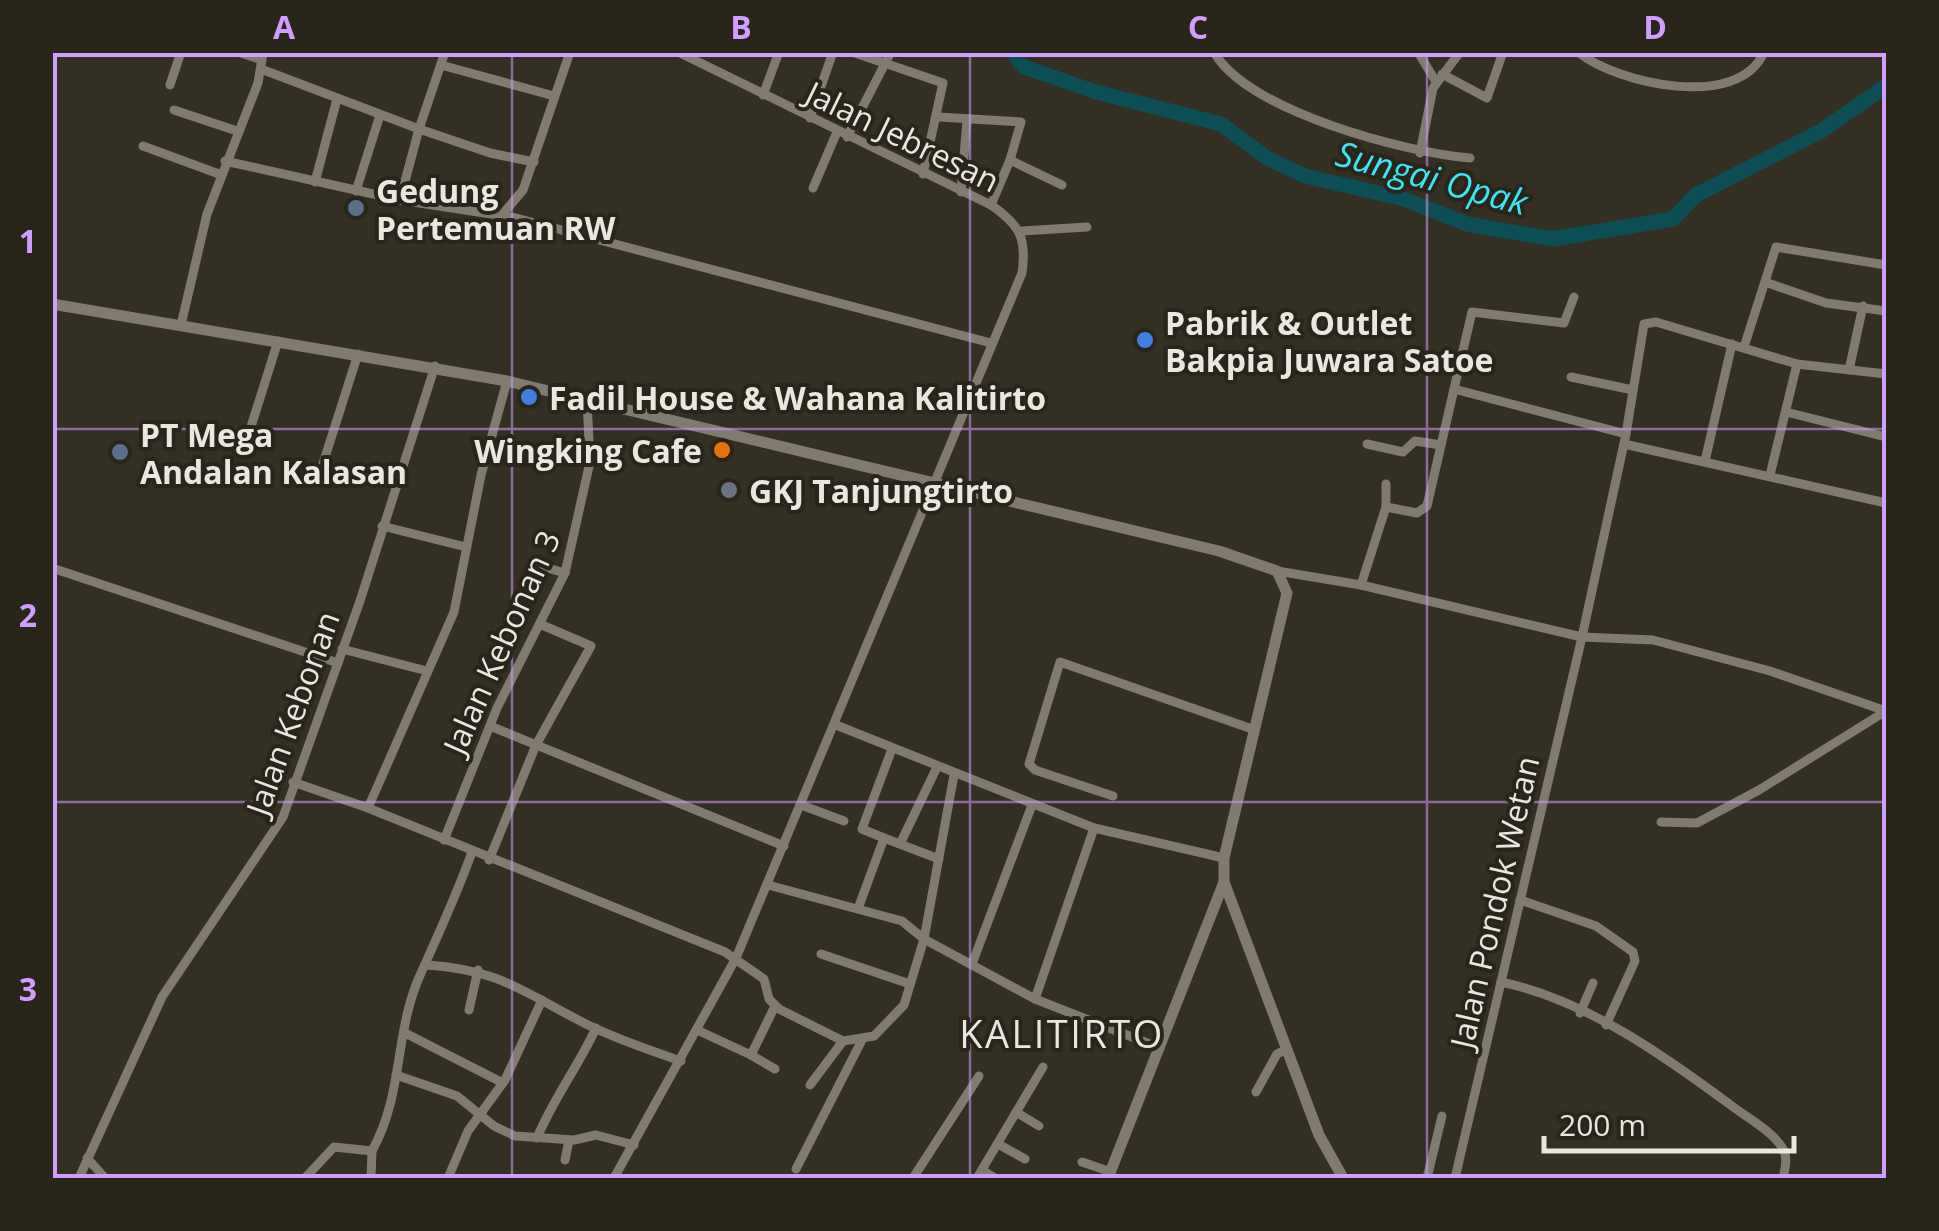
<svg xmlns="http://www.w3.org/2000/svg" width="1939" height="1231" font-family="'Open Sans',sans-serif">
  <style>
    .lines { fill: none; stroke-linecap: round; stroke-linejoin: round }
    .river { stroke: #0c4e55; stroke-width: 15 }
    .street { stroke: #807b6e; stroke-width: 9 }
    .secondary { stroke: #807b6e; stroke-width: 11 }
    .grid { fill: none; stroke: #d19dfe; stroke-width: 2.5; stroke-opacity: 0.55 }
    .service-dot { fill: #5c6f8a; stroke: #29251a; stroke-width: 4 }
    .shop-dot { fill: #3f7fe0; stroke: #29251a; stroke-width: 4 }
    .food-dot { fill: #e8710a; stroke: #29251a; stroke-width: 4 }
    .worship-dot { fill: #6b7280; stroke: #29251a; stroke-width: 4 }
    .labels { text-anchor: middle; dominant-baseline: central; stroke-width: 8; stroke-linejoin: round; paint-order: stroke }
    .street-label { font-size: 32px; fill: #eae7e0; stroke: #29251a }
    .poi-label { font-size: 32px; font-weight: bold; fill: #eae7e0; stroke: #29251a; text-anchor: start }
    .water-label { font-size: 35px; font-style: italic; fill: #3ce6f7; stroke: #29251a }
    .quarter-label { font-size: 38px; letter-spacing: 2.5px; fill: #eae7e0; stroke: #29251a }
    .neatline { fill: none; stroke: #d19dfe; stroke-width: 4 }
    .grid-label { font-size: 32px; text-anchor: middle; font-weight: bold; fill: #d19dfe }
  </style>
  <rect width="100%" height="100%" fill="#332f23"/>
  <g class="lines">
    <path class="river" d="M1012,52l12,15 72,25 125,32 46,34 38,18 99,23 63,25 86,15 120,-20 23,-24 125,-64 65,-45"/>
    <g class="street">
      <path d="M238,52l24,8"/>
      <path d="M852,52l91,31 -20,91"/>
      <path d="M1214,52c33,59 193,101 256,106"/>
      <path d="M1418,52l18,30"/>
      <path d="M1578,52c39,32 161,59 186,0"/>
      <path d="M441,65l113,31"/>
      <path d="M261,69l158,60 26,-77"/>
      <path d="M1442,74l45,24 16,-46"/>
      <path d="M170,85l11,-33"/>
      <path d="M763,95l16,-43"/>
      <path d="M174,110l63,21"/>
      <path d="M939,117l82,5 -11,38"/>
      <path d="M810,118l23,-66"/>
      <path d="M847,137l44,-85"/>
      <path d="M143,146l76,28"/>
      <path d="M1420,153l13,-65 27,-36"/>
      <path d="M225,161l175,39 116,18 475,125"/>
      <path d="M315,182l22,-83"/>
      <path d="M813,188l24,-56"/>
      <path d="M356,191l24,-76"/>
      <path d="M961,192l6,-72"/>
      <path d="M400,200l19,-71 71,24 44,9"/>
      <path d="M991,205l19,-45 52,25"/>
      <path d="M501,216l22,-26 47,-138"/>
      <path d="M1022,231l65,-4"/>
      <path d="M1765,282l61,21 60,8"/>
      <path d="M181,325l26,-111 51,-131 5,-31"/>
      <path d="M1744,347l32,-100 110,18"/>
      <path d="M1849,370l14,-64"/>
      <path d="M1571,377l62,13"/>
      <path d="M1454,389l18,-77 92,11 10,-26"/>
      <path d="M1786,412l100,25"/>
      <path d="M249,433l29,-92"/>
      <path d="M1367,444l36,8 12,-11 26,4"/>
      <path d="M1624,444l262,59"/>
      <path d="M1705,461l27,-117"/>
      <path d="M320,473l38,-119"/>
      <path d="M1770,475l27,-111"/>
      <path d="M1386,507v-23"/>
      <path d="M382,526l84,21"/>
      <path d="M544,567l21,6"/>
      <path d="M52,568l286,95"/>
      <path d="M1277,571l84,14 221,52 71,3 117,31 116,40"/>
      <path d="M1361,585l25,-78 31,6 10,-7 27,-117 172,45"/>
      <path d="M342,649l85,22"/>
      <path d="M836,725l258,103 130,30"/>
      <path d="M490,726l294,120"/>
      <path d="M293,782l75,26 357,144 39,27 5,20 10,10 64,32 31,-5 30,-31 20,-66 30,-164"/>
      <path d="M1113,796l-78,-26 -6,-6 31,-102 195,68"/>
      <path d="M801,805l43,16"/>
      <path d="M368,808l86,-196 27,-137 26,-94"/>
      <path d="M1661,822l36,1 62,-33 127,-79"/>
      <path d="M884,838l-22,-9 30,-80"/>
      <path d="M444,840l53,-132 68,-135 25,-111 -3,-62"/>
      <path d="M900,844l37,-77"/>
      <path d="M489,860l47,-115 55,-99 -49,-21"/>
      <path d="M768,885l134,36 22,18 111,60 125,49"/>
      <path d="M1520,900l76,26 37,26 2,9 -29,64"/>
      <path d="M859,906l25,-68 55,21"/>
      <path d="M821,954l89,30"/>
      <path d="M972,964l60,-159"/>
      <path d="M427,965c74,5 96,27 159,59 30,15 63,26 95,37"/>
      <path d="M1501,982c86,18 165,75 235,127 14,10 38,24 47,40 5,9 2,20 0,29"/>
      <path d="M1035,999l59,-171"/>
      <path d="M469,1010l9,-40"/>
      <path d="M1580,1013l13,-30"/>
      <path d="M697,1030l54,25 24,-49"/>
      <path d="M405,1033l98,50"/>
      <path d="M751,1055l24,14"/>
      <path d="M396,1075l61,21 37,30 21,10 59,4 22,-5 38,10"/>
      <path d="M810,1085l33,-44"/>
      <path d="M1256,1092l21,-38 10,-5"/>
      <path d="M1016,1112l23,14"/>
      <path d="M537,1138c16,-39 41,-71 59,-110"/>
      <path d="M998,1144l27,15"/>
      <path d="M87,1158l18,20"/>
      <path d="M565,1160l4,-20"/>
      <path d="M1082,1162l29,10"/>
      <path d="M796,1169l66,-129"/>
      <path d="M982,1170l13,8"/>
      <path d="M79,1178l83,-181 121,-180 77,-216 75,-235"/>
      <path d="M305,1178l29,-31 38,4c32,-57 22,-120 49,-178 18,-40 36,-79 51,-121"/>
      <path d="M371,1178l1,-27"/>
      <path d="M448,1178l20,-47 37,-51 37,-80"/>
      <path d="M614,1178l122,-220 286,-685c5,-35 -2,-48 -31,-68l-313,-153"/>
      <path d="M913,1178l66,-102"/>
      <path d="M977,1178l66,-111"/>
      <path d="M1427,1178l15,-62"/>
      <path d="M1455,1178l127,-541 44,-203 18,-110 12,-2 141,42 89,10"/>
    </g>
    <g class="secondary">
      <path d="M52,304l455,77 712,170 58,20 10,22 -63,265v24l95,253 24,43"/>
      <path d="M1108,1178l116,-296"/>
    </g>
  </g>
  <path class="grid" d="M512,52v1126M970,52v1126M1427,52v1126M52,429h1834M52,802h1834"/>
  <g class="service-dot">
    <circle cx="356" cy="208" r="10"/>
    <circle cx="120" cy="452" r="10"/>
  </g>
  <g class="shop-dot">
    <circle cx="1145" cy="340" r="10"/>
    <circle cx="529" cy="397" r="10"/>
  </g>
  <circle class="food-dot" cx="722" cy="450" r="10"/>
  <circle class="worship-dot" cx="729" cy="490" r="10"/>
  <g class="labels">
    <g class="street-label">
      <text transform="translate(903 136) rotate(26)">Jalan Jebresan</text>
      <text transform="translate(501 642) rotate(-66)">Jalan Kebonan 3</text>
      <text transform="translate(292 713) rotate(-70)">Jalan Kebonan</text>
      <text transform="translate(1494 902) rotate(-77)">Jalan Pondok Wetan</text>
    </g>
    <g class="poi-label">
      <text x="376" y="190">Gedung<tspan x="376" dy="37">Pertemuan RW</tspan></text>
      <text x="1165" y="322">Pabrik &amp; Outlet<tspan x="1165" dy="37">Bakpia Juwara Satoe</tspan></text>
      <text x="549" y="397">Fadil House &amp; Wahana Kalitirto</text>
      <text x="140" y="434">PT Mega<tspan x="140" dy="37">Andalan Kalasan</tspan></text>
      <text x="702" y="450" text-anchor="end">Wingking Cafe</text>
      <text x="749" y="490">GKJ Tanjungtirto</text>
    </g>
    <g class="water-label">
      <text transform="translate(1432 177) rotate(15)">Sungai Opak</text>
    </g>
    <g class="quarter-label">
      <text x="1062" y="1033">KALITIRTO</text>
    </g>
  </g>
  <rect width="1939" height="1231" fill="none" stroke="#29251a" stroke-width="110"/>
  <path d="M1544 1136v15h250v-15" fill="none" stroke="#eae7e0" stroke-width="5"/>
  <text x="1559" y="1136" font-size="30" fill="#eae7e0" stroke="#29251a" stroke-width="8" paint-order="stroke">200 m</text>
  <rect x="55" y="55" width="1829" height="1121" class="neatline"/>
  <g class="grid-label">
    <text x="284" y="39">A</text>
    <text x="741" y="39">B</text>
    <text x="1198" y="39">C</text>
    <text x="1655" y="39">D</text>
    <text x="28" y="253">1</text>
    <text x="28" y="627">2</text>
    <text x="28" y="1001">3</text>
  </g>
</svg>
